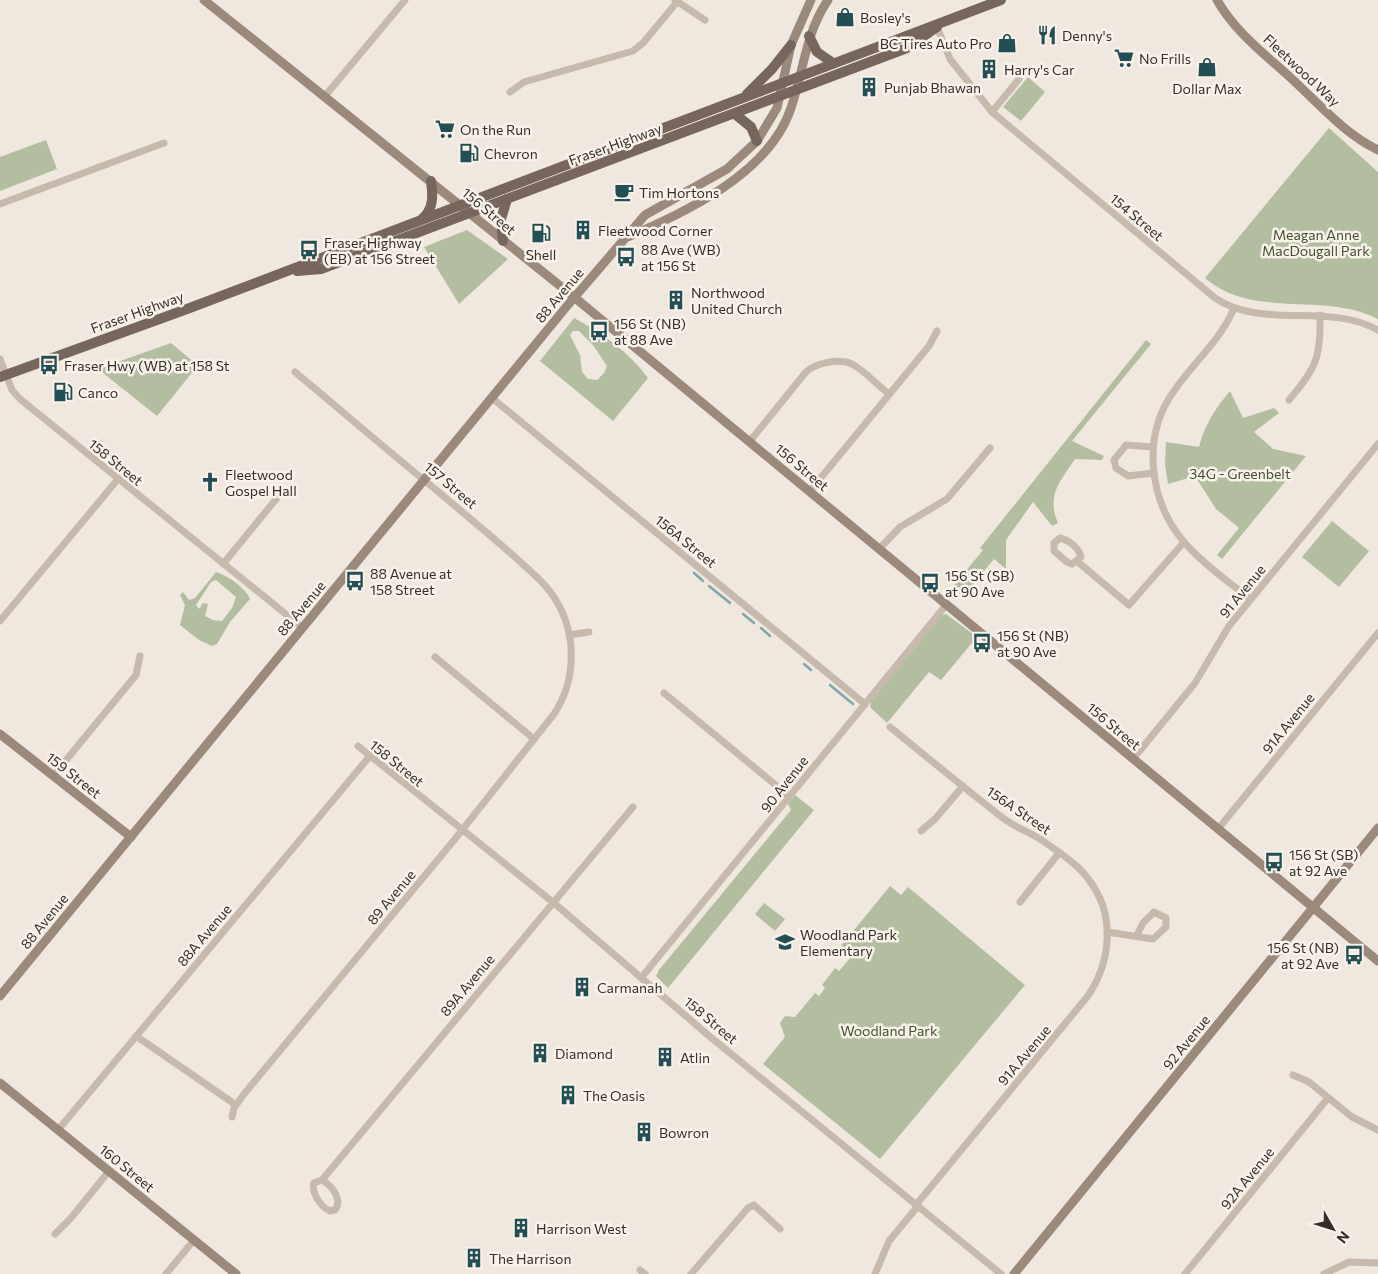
<svg xmlns="http://www.w3.org/2000/svg" width="1378" height="1274" font-family="Commissioner,sans-serif">
  <style>
    .green { fill: #b2be9f; fill-rule: evenodd }
    .lines { fill: none; stroke-linecap: round; stroke-linejoin: round }
    .stream { stroke: #7fa7aa; stroke-width: 2.5 }
    .street { stroke: #c7b9ab; stroke-width: 7 }
    .secondary { stroke: #9b897c; stroke-width: 9 }
    .primary { stroke: #76665c; stroke-width: 10 }
    .labels { text-anchor: middle; dominant-baseline: central; stroke-width: 5; stroke-linejoin: round; paint-order: stroke }
    .poi-label { font-size: 14px; fill: #352e29; stroke: #f8f2ea; text-anchor: start }
    .street-label { font-size: 14px; fill: #352e29; stroke: #f8f2ea }
    .park-label { font-size: 14px; fill: #43512f; stroke: #f8f2ea }
  </style>
  <rect width="100%" height="100%" fill="#f0e8de"/>
  <g class="green">
    <path d="M1028,77l17,15 -24,29 -18,-14z"/>
    <path d="M1329,128l49,44v147c-53,-28 -125,1 -173,-41z"/>
    <path d="M46,140l11,29 -57,22v-34z"/>
    <path d="M467,230l41,29 -49,45 -35,-57z"/>
    <path d="M574,318c28,15 55,34 74,60l-35,43 -73,-60zM573,331h6l14,14 14,21 -3,7 -7,7 -9,-1 -6,-7 -2,-17 -10,-20z"/>
    <path d="M1146,340l5,4 -79,97 32,15 -2,4 -27,-1c-15,23 -29,36 -17,64l-6,3 -19,-24 -27,38v29l-12,-10 -32,39 -11,-9 32,-39 -3,-2z"/>
    <path d="M171,343l25,21 -1,5 -38,47 -59,-47z"/>
    <path d="M1230,391l13,27 31,-10 5,5 -25,19 19,17 33,7 -84,103 -5,-4 22,-27 -23,-19 -21,-33 -27,8 -3,-19 1,-23 33,5c6,-23 16,-38 31,-56z"/>
    <path d="M1332,521l37,30 -30,36 -37,-30z"/>
    <path d="M216,572c11,3 30,16 34,27l-20,23 -13,22 -5,2 -13,-6 -19,-15 5,-20 -5,-10 3,-3 6,8 6,-2zM216,580l20,17 -4,11 -10,13 -9,-1 -8,-4 3,-12 -5,-1 -4,6 -3,-4 15,-23z"/>
    <path d="M946,614l31,23 -36,43 -12,-8 -42,51 -17,-16 1,-5 71,-87z"/>
    <path d="M795,795l19,15 -146,178 -12,-12 3,-6 132,-160 -3,-6z"/>
    <path d="M890,886l11,9 7,-8 117,98 -145,174 -117,-95 22,-27 -5,-14 5,-7 10,1 20,-24 4,3 6,-8 -3,-3 13,-17 4,3 13,-15 -11,-10z"/>
    <path d="M764,903l21,16 -10,12 -20,-17z"/>
  </g>
  <g class="lines">
    <g class="stream">
      <path d="M694,573l9,8"/>
      <path d="M709,586l21,17"/>
      <path d="M743,614l11,9"/>
      <path d="M761,628l9,8"/>
      <path d="M804,664l7,6"/>
      <path d="M830,685l23,19"/>
    </g>
    <g class="street">
      <path d="M675,0l30,20"/>
      <path d="M937,27l13,32 42,53 223,186c48,32 112,4 163,32"/>
      <path d="M510,92l14,-10 109,-31 10,-8 34,-41"/>
      <path d="M325,96l80,-96"/>
      <path d="M992,112l27,-33"/>
      <path d="M0,204l164,-61"/>
      <path d="M1234,308c-13,32 -41,55 -60,83 -33,45 -25,110 10,151 19,22 44,39 66,57"/>
      <path d="M0,359l12,31 8,9 283,229"/>
      <path d="M492,398l373,306"/>
      <path d="M1289,400c27,-32 32,-42 31,-85"/>
      <path d="M750,441l56,-69c9,-9 34,-14 46,-8 13,7 25,21 37,30"/>
      <path d="M1153,473l-25,3 -12,-8 -2,-8 12,-15 27,2"/>
      <path d="M810,491l119,-145 8,-15"/>
      <path d="M1060,538c9,2 19,10 21,19l-9,7 -5,-2 -13,-11v-8z"/>
      <path d="M879,549l21,-22 47,-28 43,-51"/>
      <path d="M1078,562l51,43 55,-63"/>
      <path d="M223,564l54,-66"/>
      <path d="M0,621l118,-142"/>
      <path d="M569,635l20,-3"/>
      <path d="M435,657l99,82"/>
      <path d="M664,693l125,103"/>
      <path d="M890,727c37,30 74,61 113,91 13,10 29,15 43,25 14,10 33,22 43,37 27,35 22,83 -2,117l-171,208"/>
      <path d="M358,746l196,157 154,132 293,239"/>
      <path d="M1133,759l62,-76 34,-57 149,-182"/>
      <path d="M53,776l83,-101 4,-19"/>
      <path d="M1218,829l160,-196"/>
      <path d="M921,831l14,-12 28,-33"/>
      <path d="M1020,902l39,-49"/>
      <path d="M1107,932l46,7 13,-12v-9l-12,-6 -11,11 -6,12"/>
      <path d="M641,978l305,-373"/>
      <path d="M136,1036l100,69"/>
      <path d="M1293,1075l16,7 43,35 26,13"/>
      <path d="M232,1117l2,-9 10,-14 211,-255 99,-125c22,-33 23,-78 3,-112 -10,-18 -26,-30 -41,-44 -27,-24 -54,-46 -81,-69 -47,-38 -93,-78 -140,-117"/>
      <path d="M58,1130l311,-373"/>
      <path d="M322,1180c10,6 21,19 13,30l-5,1c-9,-4 -19,-18 -16,-28l8,-3 311,-373"/>
      <path d="M55,1234l16,-16 38,-47"/>
      <path d="M640,1270l5,4"/>
      <path d="M166,1274l28,-34"/>
      <path d="M691,1274l57,-66 6,-3 26,24"/>
      <path d="M875,1274l14,-33 29,-35"/>
      <path d="M1185,1274l143,-176"/>
      <path d="M1324,1274l25,-12 29,1"/>
    </g>
    <g class="secondary">
      <path d="M204,0l370,297 804,664"/>
      <path d="M1217,0c18,32 49,55 76,80 27,25 52,54 85,70"/>
      <path d="M628,237c59,-26 141,-63 163,-129 13,-38 14,-74 37,-108"/>
      <path d="M0,734l131,103"/>
      <path d="M0,996l567,-690 78,-91 82,-46 30,-28 20,-33 14,-63 20,-45"/>
      <path d="M0,1083l236,191"/>
      <path d="M1014,1274l364,-446"/>
    </g>
    <g class="primary">
      <path d="M809,36l8,16 16,11"/>
      <path d="M747,94l25,-25 19,-24"/>
      <path d="M735,114l16,13 6,14"/>
      <path d="M422,219c12,-10 11,-24 9,-38"/>
      <path d="M503,241l-2,-22 6,-20"/>
      <path d="M297,271l24,-2 586,-221 30,-21"/>
      <path d="M0,377l187,-68 814,-309"/>
    </g>
  </g>
  <defs>
    <symbol id="shop-bare" viewBox="-9 -9 18 18"><path d="M-5-2.5h2.3a2.7 3.5 0 0 1 5.4 0H5L5.5 6h-11ZM-1.5-2.5h3a1.5 2.3 0 0 0-3 0Z" fill="#234e53" stroke="#f8f2ea" stroke-width="2.5" paint-order="stroke"/></symbol>
    <symbol id="restaurant-bare" viewBox="-9 -9 18 18"><path d="M-5-6h1v4h1v-4h1v4h1v-4h1v5L-1.5 .5V6h-2V.5L-5-1ZM5-6V6H3V1.5H1.5Q1.5-4 5-6Z" fill="#234e53" stroke="#f8f2ea" stroke-width="2.5" paint-order="stroke"/></symbol>
    <symbol id="supermarket-bare" viewBox="-9 -9 18 18"><path d="M-6-5.5h2.5l.6 2H6L4.5 2H-2.5L-4.4-4H-6ZM-1.5 3.2a1.3 1.3 0 1 0 .1 0ZM3 3.2a1.3 1.3 0 1 0 .1 0Z" fill="#234e53" stroke="#f8f2ea" stroke-width="2.5" paint-order="stroke"/></symbol>
    <symbol id="building-bare" viewBox="-9 -9 18 18"><path d="M-4-6H4V6H1V3H-1V6H-4ZM-2.5-4.3h1.7v1.8h-1.7ZM.8-4.3h1.7v1.8H.8ZM-2.5-1h1.7V.8h-1.7ZM.8-1h1.7V.8H.8Z" fill="#234e53" stroke="#f8f2ea" stroke-width="2.5" paint-order="stroke"/></symbol>
    <symbol id="fuel-bare" viewBox="-9 -9 18 18"><path d="M-5.5-6h7V0h2V4h1.3V-2.5L3-4.5l.8-.8L6-3V5H2.5V1h-1V6h-7ZM-4.2-4.7v3.2H.2V-4.7Z" fill="#234e53" stroke="#f8f2ea" stroke-width="2.5" paint-order="stroke"/></symbol>
    <symbol id="cafe-bare" viewBox="-9 -9 18 18"><path d="M-5.5-4.5H6V0H3Q3 3.5 0 3.5H-2.5Q-5.5 3.5-5.5 0ZM3-3.2v2h1.7v-2ZM-6 4.5H4V6H-6Z" fill="#234e53" stroke="#f8f2ea" stroke-width="2.5" paint-order="stroke"/></symbol>
    <symbol id="bus-bare" viewBox="-9 -9 18 18"><path d="M-5-6H5V4H4V6H2V4H-2V6H-4V4H-5ZM-3.5-4V0h7V-4ZM-3.5 1.2v1.5H-2V1.2ZM2 1.2v1.5H3.5V1.2Z" fill="#234e53" stroke="#f8f2ea" stroke-width="2.5" paint-order="stroke"/></symbol>
    <symbol id="church-bare" viewBox="-9 -9 18 18"><path d="M-1.2-6h2.4v3.5h3.3v2.4h-3.3V6h-2.4V-.1h-3.3v-2.4h3.3Z" fill="#234e53" stroke="#f8f2ea" stroke-width="2.5" paint-order="stroke"/></symbol>
    <symbol id="school-bare" viewBox="-9 -9 18 18"><path d="M0-5L7-2L0 1L-7-2ZM-4 1L0 2.5L4 1V4Q0 6-4 4Z" fill="#234e53" stroke="#f8f2ea" stroke-width="2.5" paint-order="stroke"/></symbol>
  </defs>
  <g fill-rule="evenodd">
    <use href="#shop-bare" x="831" y="3" width="28" height="28"/>
    <use href="#restaurant-bare" x="1033" y="21" width="28" height="28"/>
    <use href="#shop-bare" x="993" y="29" width="28" height="28"/>
    <use href="#supermarket-bare" x="1110" y="44" width="28" height="28"/>
    <use href="#shop-bare" x="1193" y="53" width="28" height="28"/>
    <use href="#building-bare" x="975" y="55" width="28" height="28"/>
    <use href="#building-bare" x="855" y="73" width="28" height="28"/>
    <use href="#supermarket-bare" x="431" y="115" width="28" height="28"/>
    <use href="#fuel-bare" x="455" y="139" width="28" height="28"/>
    <use href="#cafe-bare" x="610" y="178" width="28" height="28"/>
    <use href="#building-bare" x="569" y="216" width="28" height="28"/>
    <use href="#fuel-bare" x="527" y="219" width="28" height="28"/>
    <use href="#bus-bare" x="295" y="236" width="28" height="28"/>
    <use href="#bus-bare" x="612" y="243" width="28" height="28"/>
    <use href="#building-bare" x="662" y="286" width="28" height="28"/>
    <use href="#bus-bare" x="585" y="317" width="28" height="28"/>
    <use href="#bus-bare" x="35" y="351" width="28" height="28"/>
    <use href="#fuel-bare" x="49" y="378" width="28" height="28"/>
    <use href="#church-bare" x="196" y="468" width="28" height="28"/>
    <use href="#bus-bare" x="341" y="567" width="28" height="28"/>
    <use href="#bus-bare" x="916" y="569" width="28" height="28"/>
    <use href="#bus-bare" x="968" y="629" width="28" height="28"/>
    <use href="#bus-bare" x="1260" y="848" width="28" height="28"/>
    <use href="#school-bare" x="771" y="928" width="28" height="28"/>
    <use href="#bus-bare" x="1340" y="941" width="28" height="28"/>
    <use href="#building-bare" x="568" y="973" width="28" height="28"/>
    <use href="#building-bare" x="526" y="1039" width="28" height="28"/>
    <use href="#building-bare" x="651" y="1043" width="28" height="28"/>
    <use href="#building-bare" x="554" y="1081" width="28" height="28"/>
    <use href="#building-bare" x="630" y="1118" width="28" height="28"/>
    <use href="#building-bare" x="507" y="1214" width="28" height="28"/>
    <use href="#building-bare" x="460" y="1244" width="28" height="28"/>
  </g>
  <g class="labels">
    <g class="poi-label">
      <text x="860" y="17">Bosley's</text>
      <text x="1062" y="35">Denny's</text>
      <text x="992" y="43" text-anchor="end">BC Tires Auto Pro</text>
      <text x="1139" y="58">No Frills</text>
      <text x="1004" y="69">Harry's Car</text>
      <text x="884" y="87">Punjab Bhawan</text>
      <text x="1207" y="88" text-anchor="middle">Dollar Max</text>
      <text x="460" y="129">On the Run</text>
      <text x="484" y="153">Chevron</text>
      <text x="639" y="192">Tim Hortons</text>
      <text x="598" y="230">Fleetwood Corner</text>
      <text x="324" y="242">Fraser Highway<tspan x="324" dy="16">(EB) at 156 Street</tspan></text>
      <text x="641" y="249">88 Ave (WB)<tspan x="641" dy="16">at 156 St</tspan></text>
      <text x="541" y="254" text-anchor="middle">Shell</text>
      <text x="691" y="292">Northwood<tspan x="691" dy="16">United Church</tspan></text>
      <text x="614" y="323">156 St (NB)<tspan x="614" dy="16">at 88 Ave</tspan></text>
      <text x="64" y="365">Fraser Hwy (WB) at 158 St</text>
      <text x="78" y="392">Canco</text>
      <text x="225" y="474">Fleetwood<tspan x="225" dy="16">Gospel Hall</tspan></text>
      <text x="370" y="573">88 Avenue at<tspan x="370" dy="16">158 Street</tspan></text>
      <text x="945" y="575">156 St (SB)<tspan x="945" dy="16">at 90 Ave</tspan></text>
      <text x="997" y="635">156 St (NB)<tspan x="997" dy="16">at 90 Ave</tspan></text>
      <text x="1289" y="854">156 St (SB)<tspan x="1289" dy="16">at 92 Ave</tspan></text>
      <text x="800" y="934">Woodland Park<tspan x="800" dy="16">Elementary</tspan></text>
      <text x="1339" y="947" text-anchor="end">156 St (NB)<tspan x="1339" dy="16">at 92 Ave</tspan></text>
      <text x="597" y="987">Carmanah</text>
      <text x="555" y="1053">Diamond</text>
      <text x="680" y="1057">Atlin</text>
      <text x="583" y="1095">The Oasis</text>
      <text x="659" y="1132">Bowron</text>
      <text x="536" y="1228">Harrison West</text>
      <text x="489" y="1258">The Harrison</text>
    </g>
    <g class="street-label">
      <text transform="translate(1302 70) rotate(43)">Fleetwood Way</text>
      <text transform="translate(615 144) rotate(-20)">Fraser Highway</text>
      <text transform="translate(489 211) rotate(40)">156 Street</text>
      <text transform="translate(1137 217) rotate(40)">154 Street</text>
      <text transform="translate(559 295) rotate(-50)">88 Avenue</text>
      <text transform="translate(137 312) rotate(-20)">Fraser Highway</text>
      <text transform="translate(116 462) rotate(39)">158 Street</text>
      <text transform="translate(802 467) rotate(40)">156 Street</text>
      <text transform="translate(451 485) rotate(40)">157 Street</text>
      <text transform="translate(686 541) rotate(39)">156A Street</text>
      <text transform="translate(1242 591) rotate(-51)">91 Avenue</text>
      <text transform="translate(301 608) rotate(-50)">88 Avenue</text>
      <text transform="translate(1288 723) rotate(-51)">91A Avenue</text>
      <text transform="translate(1114 726) rotate(40)">156 Street</text>
      <text transform="translate(397 763) rotate(39)">158 Street</text>
      <text transform="translate(74 775) rotate(38)">159 Street</text>
      <text transform="translate(784 784) rotate(-52)">90 Avenue</text>
      <text transform="translate(1019 810) rotate(34)">156A Street</text>
      <text transform="translate(391 897) rotate(-50)">89 Avenue</text>
      <text transform="translate(44 921) rotate(-51)">88 Avenue</text>
      <text transform="translate(204 935) rotate(-50)">88A Avenue</text>
      <text transform="translate(467 985) rotate(-50)">89A Avenue</text>
      <text transform="translate(711 1020) rotate(40)">158 Street</text>
      <text transform="translate(1186 1042) rotate(-51)">92 Avenue</text>
      <text transform="translate(1024 1055) rotate(-50)">91A Avenue</text>
      <text transform="translate(127 1168) rotate(39)">160 Street</text>
      <text transform="translate(1247 1178) rotate(-51)">92A Avenue</text>
    </g>
    <g class="park-label">
      <text x="1316" y="234">Meagan Anne<tspan x="1316" dy="16">MacDougall Park</tspan></text>
      <text x="1240" y="473">34G - Greenbelt</text>
      <text x="889" y="1030">Woodland Park</text>
    </g>
  </g>
  <g transform="translate(1333 1229) rotate(129)" stroke="#f8f2ea" stroke-width="4" paint-order="stroke">
  <path d="M0-4L9 19L0 12L-9 19Z" fill="#352e29"/>
  <text y="-8" font-size="14" font-weight="bold" text-anchor="middle" fill="#352e29">N</text>
  </g>
</svg>
